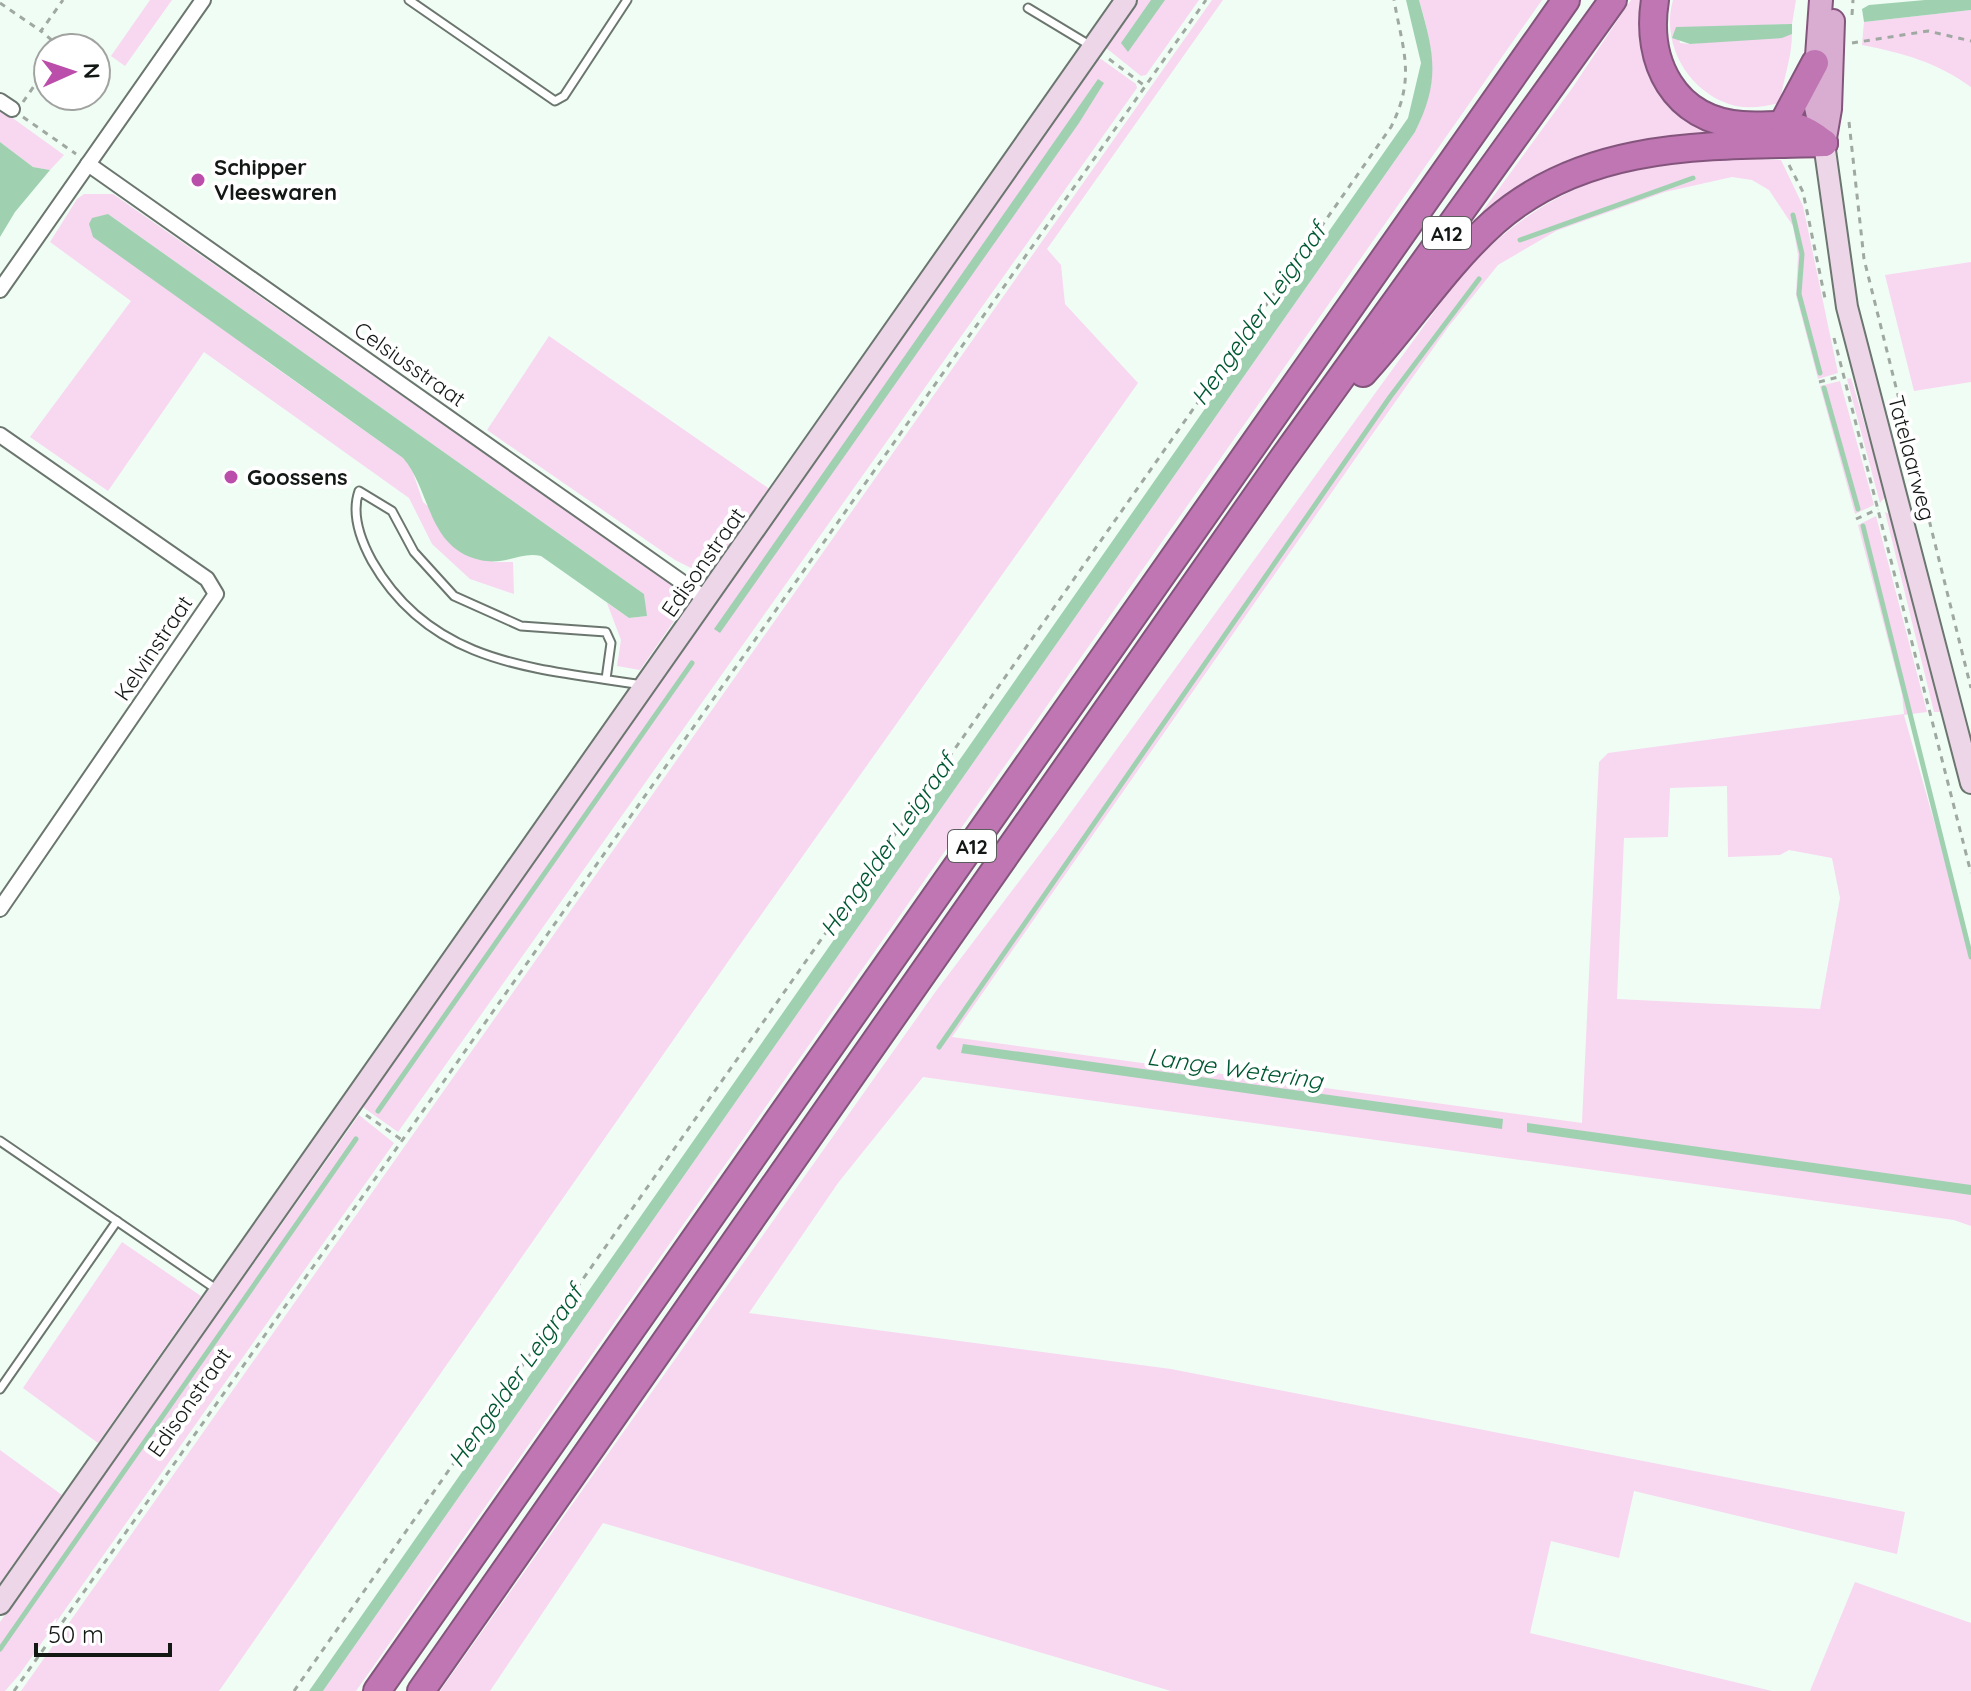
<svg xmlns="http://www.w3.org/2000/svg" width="1971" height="1691" font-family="Quicksand,sans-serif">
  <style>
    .green { fill: #f8d7f1; fill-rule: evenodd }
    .water { fill: #9fd1b1 }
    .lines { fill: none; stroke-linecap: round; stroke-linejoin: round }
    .stream { stroke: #9fd1b1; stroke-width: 5 }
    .lane-casing { stroke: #6b766f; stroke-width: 11 }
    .street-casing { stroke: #6b766f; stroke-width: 18 }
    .secondary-casing { stroke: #6b766f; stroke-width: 24 }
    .primary-casing { stroke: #83557c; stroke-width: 26 }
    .highway-casing { stroke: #83557c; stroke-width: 30 }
    .path { stroke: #9fa9a2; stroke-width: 3; stroke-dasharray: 6 6; stroke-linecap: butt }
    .lane { stroke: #fff; stroke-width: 7 }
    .street { stroke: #fff; stroke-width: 14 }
    .secondary { stroke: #ecd6e8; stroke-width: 20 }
    .primary { stroke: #d9add1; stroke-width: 22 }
    .highway { stroke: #c076b3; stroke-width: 26 }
    .poi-dot { fill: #bb4dab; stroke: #fff; stroke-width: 3 }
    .labels { text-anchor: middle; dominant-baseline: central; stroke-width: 8; stroke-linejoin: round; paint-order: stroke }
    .shield { fill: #fff; stroke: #5a5d5b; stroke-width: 2 }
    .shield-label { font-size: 20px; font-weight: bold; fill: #131815 }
    .poi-label { font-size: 22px; font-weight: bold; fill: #131815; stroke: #fff; text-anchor: start }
    .street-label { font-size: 22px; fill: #131815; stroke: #fff }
    .water-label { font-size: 24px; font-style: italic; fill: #005832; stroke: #fff }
  </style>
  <rect width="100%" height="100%" fill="#f0fdf4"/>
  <g class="green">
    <path d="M150,0h22l-47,66 -14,-10z"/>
    <path d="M1138,0h61l-53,75 -5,1 -36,-29z"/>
    <path d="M1212,0h11l-176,249 14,16 4,39 73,79 -404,570 -515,738h-198z"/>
    <path d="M1419,0h123l-1186,1691h-33l1092,-1559c23,-46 19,-84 4,-132z"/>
    <path d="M1631,0h15l13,84 94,54 -77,2 -213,98 110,-151z"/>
    <path d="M1673,0h123l-4,24 -116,4 4,15 10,1 102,-10c0,24 -9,45 -12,69 -14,3 -29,6 -44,3 -46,-11 -76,-61 -63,-106z"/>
    <path d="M1971,10v77c-35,-25 -68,-34 -109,-42l2,-23z"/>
    <path d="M1101,59l35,25 1,4 -739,1044 -34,-24v-5l733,-1043z"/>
    <path d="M0,109l64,46 -14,15 -17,-3 -33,-25z"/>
    <path d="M1727,157l54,3 22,46 35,167 -20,6 -22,-84 2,-40 -5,-29 -24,-36 -17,-10 -20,-3 -67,15 -109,39 -58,34 -49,61 -80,113 -417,598 630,86 17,-361 9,-9 296,-39 -2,-20 -44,-169 18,-9 51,196 -23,3 67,237v274l-17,-6 -1031,-143 -85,106 -89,130 422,56 734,143 -8,42 -263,-63 -15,67 -68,-17 -21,92 242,58h-601l-568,-168 -113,168h-50l496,-700 122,-161 403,-555c75,-81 156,-115 266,-118zM1727,786l1,71 52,-2 9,-5 43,8 8,40 -20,111 -203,-10 7,-161 44,-1 2,-49z"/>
    <path d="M84,194h29l560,391 9,14 -1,12 -41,59 -23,-4 4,-26 -14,-37 22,15 17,-2 -2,-22 -536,-380 154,144 141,100 8,9 12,35 70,60h20l1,32 -44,-15 -38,-35 -23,-46 -205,-146 -96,139 -78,-54 101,-136 -81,-59 27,-43z"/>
    <path d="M1971,262v120l-57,9 -29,-116z"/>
    <path d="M549,336l222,154 -49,71 -29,8 -18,-9 -188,-130z"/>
    <path d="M1851,378l35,118 -6,7 -33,-124z"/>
    <path d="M1840,381l34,124 -19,9 -35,-128z"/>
    <path d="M1885,512l7,3 51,197h-9z"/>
    <path d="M359,1115l35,28 -375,532 -14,16h-5v-69z"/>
    <path d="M122,1242l79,54 -103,147 -75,-55z"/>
    <path d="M0,1450l62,45 -62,88z"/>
    <path d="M1855,1582l116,41v68h-161z"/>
  </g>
  <g class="water">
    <path d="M1151,0h14l-37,52 -7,-9z"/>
    <path d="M1406,0h13c15,53 22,80 -4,132l-1092,1559h-14l1099,-1573 13,-55z"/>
    <path d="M1925,0h46v10l-107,12 -2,-13 7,-4z"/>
    <path d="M1792,24v10l-10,4 -92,6 -18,-6 4,-11z"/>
    <path d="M1098,79l6,4 -25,40 -359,510 -6,-4z"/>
    <path d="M0,142l33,25 17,3 -35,42 -15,25z"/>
    <path d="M108,214l536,380 3,22 -18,2 -88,-62c-20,-5 -35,10 -61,4 -53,-12 -49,-70 -77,-102l-310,-221 -4,-13 3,-6z"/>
    <path d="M963,1044l540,75 -1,10 -541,-76z"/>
    <path d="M1527,1123l444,62v10l-444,-63z"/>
  </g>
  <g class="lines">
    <g class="stream">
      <path d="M1793,215l9,39 -3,40 21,79"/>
      <path d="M1520,240l173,-62"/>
      <path d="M1824,388l34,121"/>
      <path d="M1863,526l108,431"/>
      <path d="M939,1047l451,-650 89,-118"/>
      <path d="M378,1111l314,-448"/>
      <path d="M0,1649l356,-510"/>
    </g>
    <defs>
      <g id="lane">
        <path d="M409,0l146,101 9,-5 63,-96"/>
        <path d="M1028,8l63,38"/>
        <path d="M606,679l5,-36 -5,-11 -85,-6 -67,-30 -40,-44 -22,-41 -33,-20c-8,23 2,50 13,70 60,105 164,107 271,124"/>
        <path d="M0,1141l216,148"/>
        <path d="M0,1389l117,-168"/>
      </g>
      <g id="street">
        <path d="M0,101l12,8"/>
        <path d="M88,164l618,435"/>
        <path d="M0,290l203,-290"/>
        <path d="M0,435l207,144 9,15 -216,315"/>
      </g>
      <g id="secondary">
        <path d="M1824,143l23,164 124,476"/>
        <path d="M0,1604l1126,-1604"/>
      </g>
      <g id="primary">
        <path d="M1821,0l-7,98 10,45"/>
        <path d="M1825,138l5,-29 3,-88"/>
      </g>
      <g id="highway">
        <path d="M1655,0c-10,62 19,120 87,125 37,3 49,-9 82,18"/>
        <path d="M1783,123l32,-60"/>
        <path d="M1363,373c45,-49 82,-107 131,-151 93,-82 215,-76 330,-79"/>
        <path d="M377,1691l1189,-1691"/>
        <path d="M421,1691l858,-1227 334,-464"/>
      </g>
    </defs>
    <use href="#lane" class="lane-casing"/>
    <use href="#street" class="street-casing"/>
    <use href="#secondary" class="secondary-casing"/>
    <use href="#primary" class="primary-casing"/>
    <use href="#highway" class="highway-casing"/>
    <g class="path">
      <path d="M0,3l41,28"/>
      <path d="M1852,15l1,-15"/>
      <path d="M1852,43l76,-12 43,10"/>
      <path d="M61,48l-20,-17 22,-31"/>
      <path d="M1109,59l36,27"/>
      <path d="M23,102l25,-36"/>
      <path d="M23,117l53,37"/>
      <path d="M1849,122l15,137 107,429"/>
      <path d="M1789,165l14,27 23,111"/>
      <path d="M1834,338l137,535"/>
      <path d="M1819,382l23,-6"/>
      <path d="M1856,519l22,-10"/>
      <path d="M366,1115l36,25"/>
      <path d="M14,1691l1192,-1691"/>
      <path d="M294,1691l1097,-1564c25,-50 12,-76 3,-127"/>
    </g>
    <use href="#lane" class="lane"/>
    <use href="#street" class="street"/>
    <use href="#secondary" class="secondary"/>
    <use href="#primary" class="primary"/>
    <use href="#highway" class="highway"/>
  </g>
  <g class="poi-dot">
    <circle cx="198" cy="180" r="8"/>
    <circle cx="231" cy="477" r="8"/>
  </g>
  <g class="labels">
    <g class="shield">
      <rect x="1423" y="217" width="48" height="32" rx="6"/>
      <rect x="948" y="830" width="48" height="32" rx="6"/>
    </g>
    <g class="shield-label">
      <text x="1447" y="233">A12</text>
      <text x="972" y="846">A12</text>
    </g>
    <g class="poi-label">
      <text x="214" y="167">Schipper<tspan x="214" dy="25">Vleeswaren</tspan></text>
      <text x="247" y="477">Goossens</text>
    </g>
    <g class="street-label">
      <text transform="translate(410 364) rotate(35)">Celsiusstraat</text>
      <text transform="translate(1912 458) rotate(75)">Tatelaarweg</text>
      <text transform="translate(703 562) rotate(-55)">Edisonstraat</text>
      <text transform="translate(153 648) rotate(-56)">Kelvinstraat</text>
      <text transform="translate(189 1402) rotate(-55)">Edisonstraat</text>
    </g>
    <g class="water-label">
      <text transform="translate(1258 314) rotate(-55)">Hengelder Leigraaf</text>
      <text transform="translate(887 845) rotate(-55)">Hengelder Leigraaf</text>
      <text transform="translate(1235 1068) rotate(8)">Lange Wetering</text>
      <text transform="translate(515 1376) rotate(-55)">Hengelder Leigraaf</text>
    </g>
  </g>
  <g transform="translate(72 72) rotate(87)"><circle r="38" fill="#ffffff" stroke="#a1a3a1" stroke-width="2"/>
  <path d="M0-6L14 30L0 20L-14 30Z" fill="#bb4dab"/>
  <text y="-12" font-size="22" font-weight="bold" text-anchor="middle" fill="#131815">N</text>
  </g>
  <path d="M36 1643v12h134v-12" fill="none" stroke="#131815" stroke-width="4"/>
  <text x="48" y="1643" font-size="24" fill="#131815" stroke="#ffffff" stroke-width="6" paint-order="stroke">50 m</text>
</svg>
